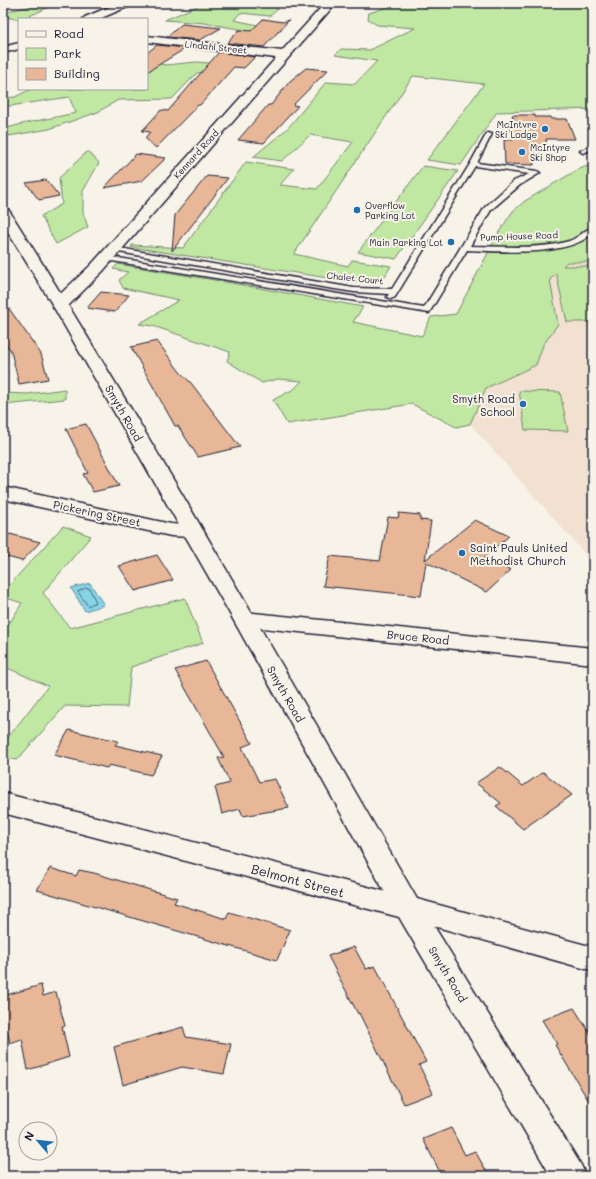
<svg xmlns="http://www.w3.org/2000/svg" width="596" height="1179" font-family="Mali,sans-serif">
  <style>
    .built { fill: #f2e1d0 }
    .green { fill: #c1e8a2; stroke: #72856e }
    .water { fill: #87d4e6; stroke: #5f8da2 }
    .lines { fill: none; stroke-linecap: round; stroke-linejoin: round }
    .shore { stroke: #4a697f; stroke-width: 1 }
    .building { fill: #e7b798; stroke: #22223b }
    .service-casing { stroke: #22223b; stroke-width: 3 }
    .minor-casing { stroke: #22223b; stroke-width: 3 }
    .tertiary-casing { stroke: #22223b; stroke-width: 3 }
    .service { fill: #f7f3e8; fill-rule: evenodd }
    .minor { fill: #f7f3e8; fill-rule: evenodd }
    .tertiary { fill: #f7f3e8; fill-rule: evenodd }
    .poi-dot { fill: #1f6fb2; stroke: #f7f3e8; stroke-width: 1.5 }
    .labels { text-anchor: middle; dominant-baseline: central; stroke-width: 4; stroke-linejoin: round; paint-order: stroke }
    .far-street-label { font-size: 9px; fill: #22223b; stroke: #f7f3e8 }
    .far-poi-label { font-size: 9px; fill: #22223b; stroke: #f7f3e8; text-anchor: end }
    .poi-label { font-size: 11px; fill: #22223b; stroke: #f7f3e8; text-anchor: end }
    .street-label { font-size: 11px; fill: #22223b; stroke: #f7f3e8 }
    .near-street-label { font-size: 13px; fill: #22223b; stroke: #f7f3e8 }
  </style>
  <rect width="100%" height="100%" fill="#f7f3e8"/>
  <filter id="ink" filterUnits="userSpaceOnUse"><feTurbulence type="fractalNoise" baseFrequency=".025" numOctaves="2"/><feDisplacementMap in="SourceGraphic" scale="8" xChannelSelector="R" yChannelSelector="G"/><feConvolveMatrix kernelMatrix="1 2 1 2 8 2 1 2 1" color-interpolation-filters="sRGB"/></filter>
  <g filter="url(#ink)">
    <path class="built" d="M519,255l74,2v306l-158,-179z"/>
    <g class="green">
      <path d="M32,3h26l-35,16 -4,1 -16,-4 1,-4 28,-6z"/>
      <path d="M204,3h61l13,6 -8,7 -30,-3 -6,7 48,10 -9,5 -69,-12 -39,-3z"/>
      <path d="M400,3l20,1 5,4 19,-1 5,-4h144v106l-96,3 -36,53 -34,-5 57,-76 -71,-8 -119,178 54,12 4,-6 39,6 -6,10 -21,5h-17l-216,-34 1,-2 51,3 63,-86 48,7 -14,16 37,4 36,-47 -43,-7 -28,26 -29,-4 35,-29 38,-46 29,2 22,-23 -42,-6 6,-6 29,1 45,-22 -38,-3 -9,-6 1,-6z"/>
      <path d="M147,62l19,3 30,-3 26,2 -8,8 -17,1 -25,26 -54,1 -20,12 -49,17 -46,8v-8l23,-6 50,-10 -7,-16 -66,10v-9l12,-1 16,-8h116z"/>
      <path d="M88,151l11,12 -16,28v22l5,14 -32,17 -15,-28 21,-12 -3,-26z"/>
      <path d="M593,164v98h-26l-4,4h30v56h-26l-11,-49 -6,7 8,44 -15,21 -7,20 -50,23 -16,36 -14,3 -44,-23 -125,20 -14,-24 21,-11 8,-8 -24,-2 -16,4 -35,-22 3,-9 -77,-26 -14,-2 40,-24 -56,-12 -4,-8 9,-8 -15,-3 5,-5 108,18 137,25 -10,15 69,14 9,-19 25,-3 43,-82 14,-21 12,-10 52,-31z"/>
      <path d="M423,166l35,5 -62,88 -38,-7z"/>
      <path d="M65,389v10l-62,6v-12l25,1z"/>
      <path d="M519,391l41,1 8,39 -43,-1z"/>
      <path d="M63,526l28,10 -48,57 27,35 115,-30 18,45 -72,24 -4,40 -62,-1 -48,54 -14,-3v-13l45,-58 -45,-20v-37l6,-5 13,-21 -19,-6v-5z"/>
    </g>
    <path class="water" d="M90,583l14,22 -19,6 -14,-23z"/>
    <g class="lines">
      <path class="shore" d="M86,588h3l7,14 -8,4 -10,-14z"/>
    </g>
    <g class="building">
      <path d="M263,19l20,3 6,-2 -25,27 -37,-4 12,-13 12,1z"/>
      <path d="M182,24l39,4 -21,12 -33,-3z"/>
      <path d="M157,45l29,3 -39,24v-19z"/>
      <path d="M219,52l36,5 -11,11 -10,-1 -34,38h-2l-42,43 -11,-10 5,-6 -8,-1 19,-21 7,1z"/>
      <path d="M306,68l22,2 -35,35 5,1 -34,37 -26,-3 30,-35h3l19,-24z"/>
      <path d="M512,115h23v2h15l1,2h16l8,20h-29l1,9h-9l1,6h-6l1,11 -29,-1 -1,-24h9l-5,-20h6z"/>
      <path d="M136,154l30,4 -24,23 -38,7z"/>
      <path d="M207,176l21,2 -56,73 3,-36z"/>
      <path d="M46,180l13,16 -20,4 -13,-17z"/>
      <path d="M101,292l28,3 -14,17 -28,-4z"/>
      <path d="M3,300l38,54 7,25 -29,5 -8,-33 -8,-12z"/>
      <path d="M157,341l23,31 11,11 49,64 -42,10 -20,-31h-3l-44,-79z"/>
      <path d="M86,424l33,62 -26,6 -10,-18 5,-1 -22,-44z"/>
      <path d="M399,513l21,2v5l11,1 -6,39 50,-40 34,16 -25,21 27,13 -24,22 -61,-30 -5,34 -98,-10 7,-30 50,5 8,-44 10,1z"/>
      <path d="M10,534l30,8 -18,19 -19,-5v-15z"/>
      <path d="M157,555l16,25 -38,11 -16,-25z"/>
      <path d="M206,661l46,82 -10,4 17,35 16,-3 14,29 -46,8 -3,-7 -18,5 -7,-27 15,-4 -12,-25 6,-1 -49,-87z"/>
      <path d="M69,730l49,11 -3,4 47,11 -11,19 -42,-10 -2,3 -53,-13z"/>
      <path d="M500,767l23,19 20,-14 29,23 -49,34 -27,-23 5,-3 -25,-20z"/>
      <path d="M50,868l26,8 3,-6 15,3 83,25 -3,5 52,16 3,-7 61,18 -13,30 -240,-70z"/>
      <path d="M354,947l12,22 9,-3 51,96 -7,3 14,28 -29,11 -45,-91 -1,1 -30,-58z"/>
      <path d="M41,985l2,11 13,-4 9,34h-3l7,31 -41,13 -6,-31 -12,4 -7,-31v-16z"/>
      <path d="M574,1008l19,30v70l-38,-63 2,-1 -15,-24z"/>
      <path d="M183,1027l3,10 45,7 -7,30 -42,-7 -59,18 -9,-38z"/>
      <path d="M451,1128l14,27 10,-4 14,25h-47l-19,-37z"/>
    </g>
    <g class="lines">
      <defs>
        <g id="service">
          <path d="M487,133l5,1 -15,29 60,8 3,2 -20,12 -29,25 -21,36c30,0 70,4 99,-5 10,-3 16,-12 24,-14v6c-27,25 -91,18 -126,17l-38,63 -323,-53 -4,-2 4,-2 318,52 61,-101 29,-26 15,-7 -54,-8 -80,131 -4,2 -4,-2 2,-3 -35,-2 -32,-5 -209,-36 -4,-2 4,-2 241,41 38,1 78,-125z"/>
          <path d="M593,145v4l-10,4 -3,-2z"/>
        </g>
        <g id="minor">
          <path d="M119,3h14l-1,2 -33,14h-16l2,-2z"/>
          <path d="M325,3h11l-233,268 -37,37 -6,1 -6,-1 -2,-4 2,-4 37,-35 185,-207 -129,-16v-6l135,15z"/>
          <path d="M19,43v6l-16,4v-6z"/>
          <path d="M3,487l168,37 27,2 3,5 -3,5 -7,1 -20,-1 -168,-37z"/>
          <path d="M244,612l349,36v16l-349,-38 -8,-2 -3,-5 3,-5z"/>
          <path d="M3,793l415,107 163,265 5,11h-35l-152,-259 -396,-104z"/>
        </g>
        <path id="tertiary" d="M3,208l5,1 2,3c142,225 274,457 407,687l176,48v24l-195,-55 -165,-297 -181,-315 -49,-80z"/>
      </defs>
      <use href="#service" class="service-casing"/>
      <use href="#minor" class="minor-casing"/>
      <use href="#tertiary" class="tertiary-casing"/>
      <use href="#service" class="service"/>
      <use href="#minor" class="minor"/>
      <use href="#tertiary" class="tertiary"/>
    </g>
  </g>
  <g class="poi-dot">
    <circle cx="545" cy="129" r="4"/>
    <circle cx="522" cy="152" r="4"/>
    <circle cx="357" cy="210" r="4"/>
    <circle cx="451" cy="242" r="4"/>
    <circle cx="523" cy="404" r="4"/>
    <circle cx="462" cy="553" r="4"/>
  </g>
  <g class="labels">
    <g class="far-street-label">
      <text transform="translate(216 47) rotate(6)">Lindahl Street</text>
      <text transform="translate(196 154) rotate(-48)">Kennard Road</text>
      <text transform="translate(519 236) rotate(-2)">Pump House Road</text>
      <text transform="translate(355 278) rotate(6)">Chalet Court</text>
    </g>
    <g class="far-poi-label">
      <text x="537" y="124">McIntyre<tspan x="537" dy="10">Ski Lodge</tspan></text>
      <text x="530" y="147" text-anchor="start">McIntyre<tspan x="530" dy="10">Ski Shop</tspan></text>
      <text x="365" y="205" text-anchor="start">Overflow<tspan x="365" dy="10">Parking Lot</tspan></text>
      <text x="443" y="242">Main Parking Lot</text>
    </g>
    <g class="poi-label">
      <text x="515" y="398">Smyth Road<tspan x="515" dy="13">School</tspan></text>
      <text x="470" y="547" text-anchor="start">Saint Pauls United<tspan x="470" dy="13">Methodist Church</tspan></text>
    </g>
    <g class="street-label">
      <text transform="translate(124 413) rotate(60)">Smyth Road</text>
      <text transform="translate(97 513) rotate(12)">Pickering Street</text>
      <text transform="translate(418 637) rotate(6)">Bruce Road</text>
      <text transform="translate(286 694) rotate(60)">Smyth Road</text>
      <text transform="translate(448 974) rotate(59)">Smyth Road</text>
    </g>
    <g class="near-street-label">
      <text transform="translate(298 880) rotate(15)">Belmont Street</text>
    </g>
  </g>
  <rect width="596" height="1179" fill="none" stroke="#f7f3e8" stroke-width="16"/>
  <rect x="8" y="8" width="580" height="1163" fill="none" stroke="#22223b" stroke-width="1.5" filter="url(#ink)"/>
  <rect x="18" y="18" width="130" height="72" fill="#f7f3e8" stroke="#a29fa3"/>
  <rect x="26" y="31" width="20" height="6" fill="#f7f3e8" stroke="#a29fa3"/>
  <text x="54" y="38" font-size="12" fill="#22223b">Road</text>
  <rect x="26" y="48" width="20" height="12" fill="#c1e8a2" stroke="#a29fa3"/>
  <text x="54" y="58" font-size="12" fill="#22223b">Park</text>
  <rect x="26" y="68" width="20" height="12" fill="#e7b798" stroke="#a29fa3"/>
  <text x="54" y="78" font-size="12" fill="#22223b">Building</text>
  <g transform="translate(38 1141) rotate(298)"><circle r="19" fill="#f7f3e8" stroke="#a29fa3"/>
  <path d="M0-3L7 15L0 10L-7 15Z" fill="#1f6fb2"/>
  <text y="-6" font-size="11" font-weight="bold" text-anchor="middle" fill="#22223b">N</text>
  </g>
</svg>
